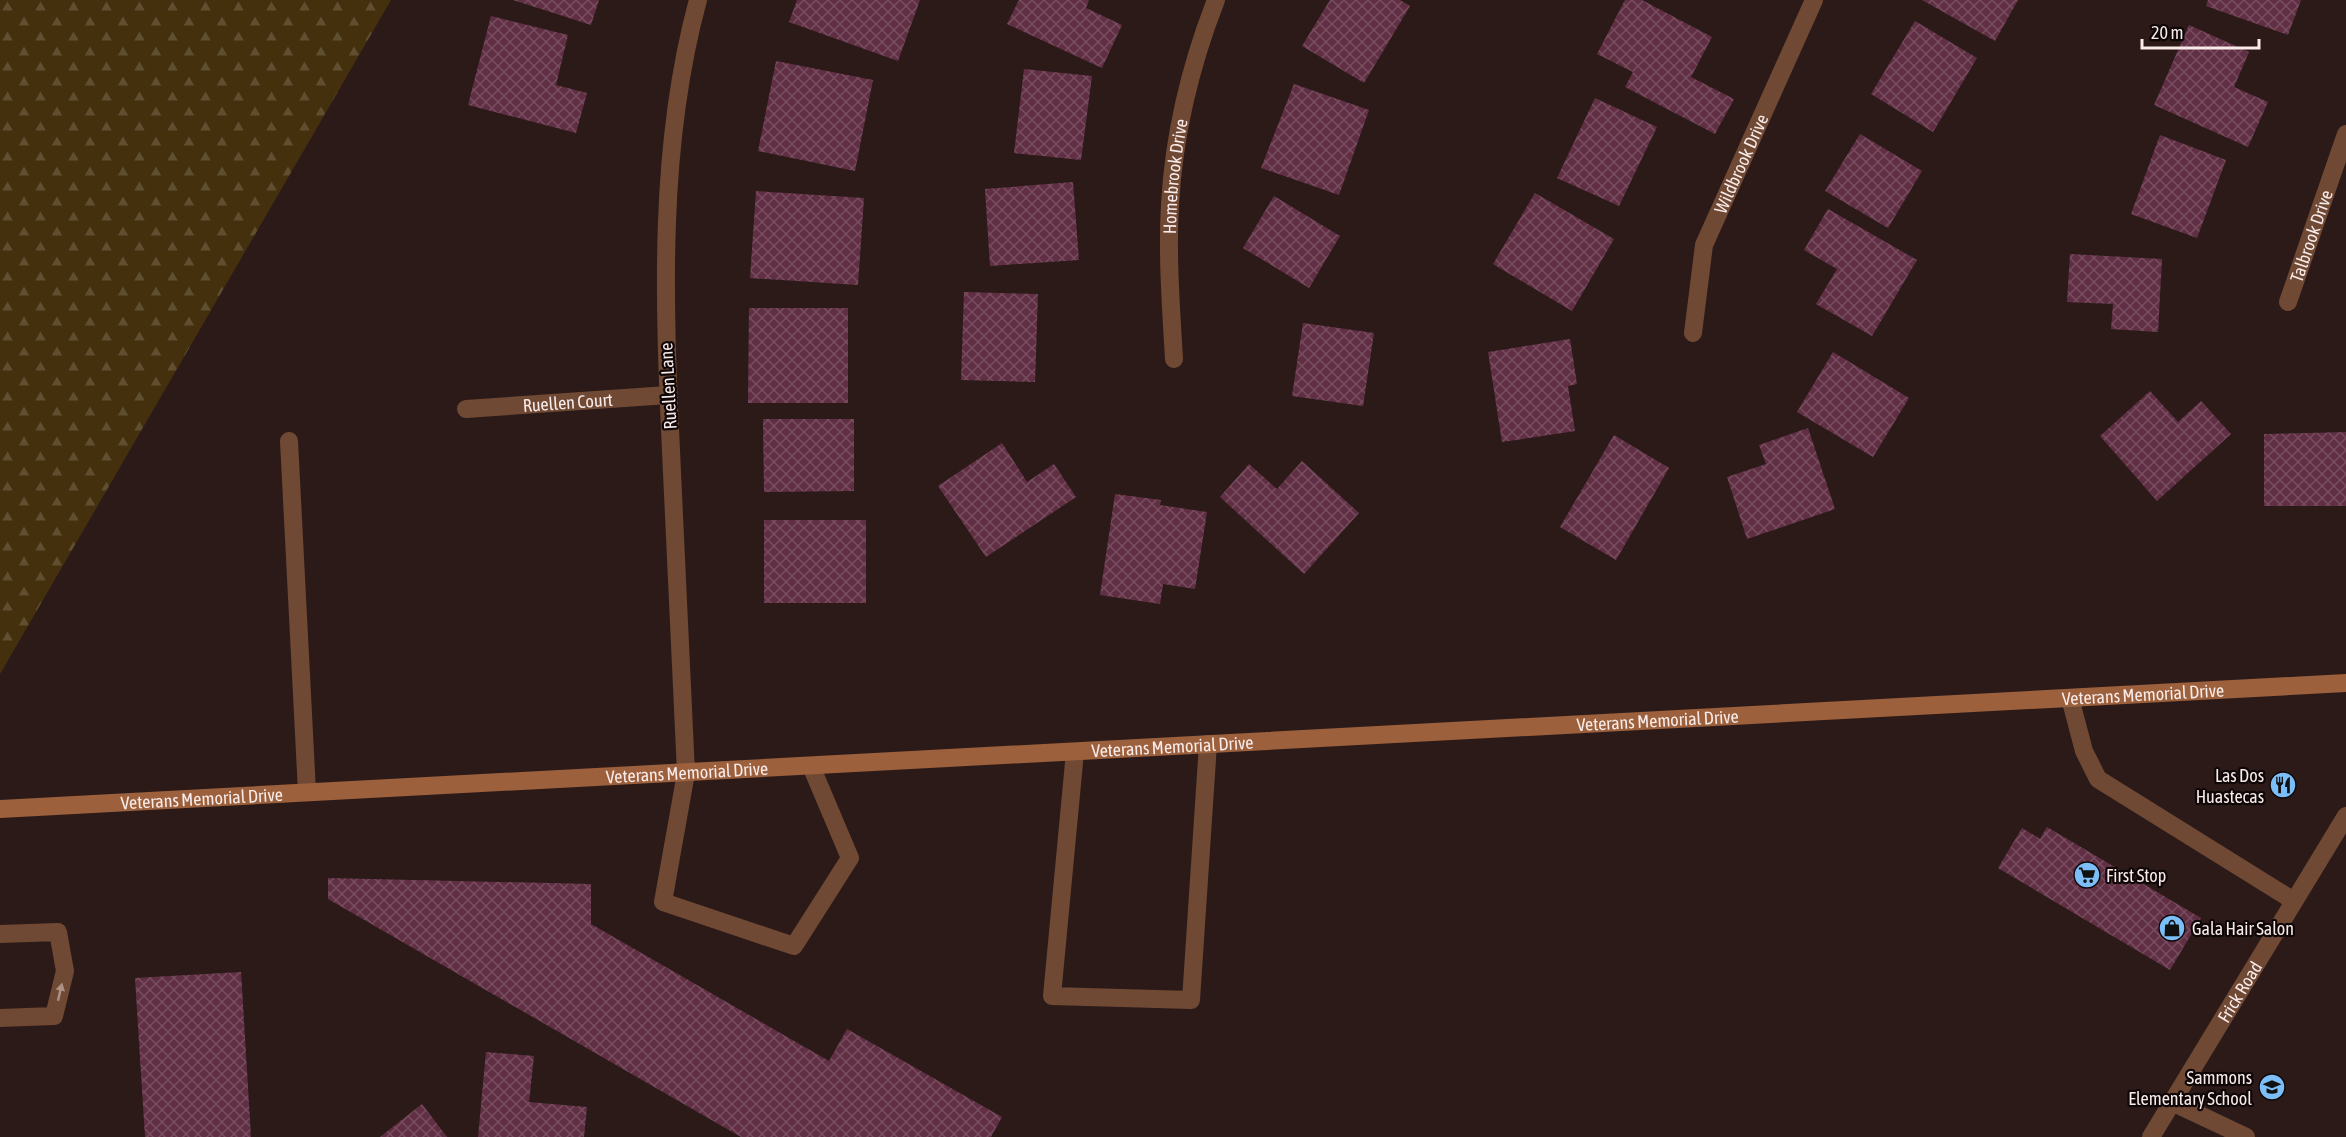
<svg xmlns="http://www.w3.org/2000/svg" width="2346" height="1137" font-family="'Asap Condensed',sans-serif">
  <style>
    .forest { fill: url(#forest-firs) }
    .building { fill: url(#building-cross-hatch) }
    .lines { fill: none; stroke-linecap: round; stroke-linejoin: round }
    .service { stroke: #6f4934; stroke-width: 18 }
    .minor { stroke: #6f4934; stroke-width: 18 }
    .tertiary { stroke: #6f4934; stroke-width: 18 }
    .secondary { stroke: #9c603c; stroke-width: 18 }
    .oneway { fill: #ad9286 }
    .labels { text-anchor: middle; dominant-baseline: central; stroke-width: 4.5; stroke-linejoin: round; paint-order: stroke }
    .street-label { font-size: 18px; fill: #f8ebea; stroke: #0f0707 }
    .poi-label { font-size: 18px; fill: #f8ebea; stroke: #0f0707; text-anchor: end }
  </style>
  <defs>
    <pattern id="forest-firs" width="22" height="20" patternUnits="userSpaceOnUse" patternTransform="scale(1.5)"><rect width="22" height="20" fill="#44300d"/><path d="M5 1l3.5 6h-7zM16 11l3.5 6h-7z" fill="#604e30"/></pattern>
    <pattern id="building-cross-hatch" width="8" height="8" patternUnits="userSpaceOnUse" patternTransform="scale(1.5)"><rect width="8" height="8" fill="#612f44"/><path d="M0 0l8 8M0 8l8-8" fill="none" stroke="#784d5f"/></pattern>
  </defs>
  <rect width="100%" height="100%" fill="#2c1a19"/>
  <path class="forest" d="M0,0h391l-391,674z"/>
  <g class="building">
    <path d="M513,0h86l-8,25z"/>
    <path d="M797,0h123l-22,61 -109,-39z"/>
    <path d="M1019,0h70l-3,8 36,17 -20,43 -95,-44z"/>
    <path d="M1330,0h70l10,6 -46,77 -62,-37z"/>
    <path d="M1625,0h17l70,37 -21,40 43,22 -19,35 -90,-47 8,-15 -36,-18z"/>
    <path d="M1922,0h96l-23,41z"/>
    <path d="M2208,0h93l-13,35 -82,-29z"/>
    <path d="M491,16l77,19 -12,50 31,8 -11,40 -108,-28z"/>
    <path d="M1915,21l62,37 -44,74 -62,-38z"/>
    <path d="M2189,25l60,27 -15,35 34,15 -20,45 -94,-42z"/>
    <path d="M776,61l97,19 -18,91 -97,-20z"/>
    <path d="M1024,69l68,7 -11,84 -67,-7z"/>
    <path d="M1294,84l75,26 -30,85 -78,-27z"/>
    <path d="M1595,98l62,29 -38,79 -62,-28z"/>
    <path d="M1860,134l62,37 -34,57 -63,-37z"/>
    <path d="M2160,135l66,25 -29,78 -66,-24z"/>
    <path d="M1073,182l6,78 -89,6 -5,-77z"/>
    <path d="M756,191l108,7 -6,87 -108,-7z"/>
    <path d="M1535,193l79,46 -42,72 -79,-47z"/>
    <path d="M1274,196l66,40 -31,52 -66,-40z"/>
    <path d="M1828,209l89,51 -45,76 -56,-32 21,-35 -33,-19z"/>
    <path d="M2070,254l92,5 -4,73 -47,-3 2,-25 -46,-2z"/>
    <path d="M964,292l74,2 -3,88 -74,-2z"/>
    <path d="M749,308h99v95h-100z"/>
    <path d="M1303,323l71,10 -11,73 -71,-10z"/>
    <path d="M1570,339l7,45 -9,2 7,45 -73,11 -14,-90z"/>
    <path d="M1833,352l76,46 -36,59 -76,-45z"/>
    <path d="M2150,391l28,31 23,-21 30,33 -74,67 -57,-65z"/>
    <path d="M763,419h91v72l-90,1z"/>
    <path d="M1808,428l27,81 -88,30 -20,-62 39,-13 -7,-19z"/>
    <path d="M2346,432v74h-82v-72z"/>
    <path d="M1614,435l55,33 -53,92 -56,-33z"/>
    <path d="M1002,443l25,39 27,-18 22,33 -90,60 -48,-71z"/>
    <path d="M1302,461l57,52 -55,61 -84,-77 29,-33 28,25z"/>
    <path d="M1115,494l46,6 -1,5 47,7 -12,77 -32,-5 -3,20 -60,-9z"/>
    <rect x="764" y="520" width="102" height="83"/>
    <path d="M2047,827l154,91 -31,52 -172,-102 24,-40 18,11z"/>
    <path d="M328,878l263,6v40l238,137 18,-32 155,88 -11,20h-250l-413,-238z"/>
    <path d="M241,972l10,165h-106l-10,-159z"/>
    <path d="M486,1052l48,4 -5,46 58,5 -3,30h-106z"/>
    <path d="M422,1104l25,33h-67z"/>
  </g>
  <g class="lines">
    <g class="service">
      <path d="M289,441l18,351"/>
      <path d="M2070,698l14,53 14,28 196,122"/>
      <path d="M1075,752l-23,244 139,4 17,-256"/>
      <path d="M686,773l-23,129 131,44 56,-88 -39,-92"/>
      <path d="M0,934l58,-2 7,39 -11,45 -54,2"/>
      <path d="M2172,1102l74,35"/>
    </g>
    <g class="minor">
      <path id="s1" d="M2288,302l58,-168"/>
      <path id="s2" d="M1693,333l11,-88 110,-245"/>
      <path id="s3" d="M1174,359c-3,-52 -7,-104 -4,-155 4,-70 21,-140 46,-204"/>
      <path id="s4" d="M466,409l202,-14"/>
      <path d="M686,773c-5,-107 -10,-214 -15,-322 -7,-150 -13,-304 27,-451"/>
    </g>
    <path class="tertiary" id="s5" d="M2151,1137l195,-321"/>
    <path class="secondary" id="s6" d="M0,809l2346,-126"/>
  </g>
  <defs><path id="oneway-solid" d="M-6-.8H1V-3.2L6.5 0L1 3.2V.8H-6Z" transform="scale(1.5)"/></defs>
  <use class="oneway" href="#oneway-solid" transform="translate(60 992) rotate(-77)"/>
  <defs>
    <symbol id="restaurant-disc" viewBox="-11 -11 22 22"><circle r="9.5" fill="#7bbef8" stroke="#0f0707"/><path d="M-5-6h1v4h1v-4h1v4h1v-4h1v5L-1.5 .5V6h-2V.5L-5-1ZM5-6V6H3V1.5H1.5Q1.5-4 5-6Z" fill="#111"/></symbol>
    <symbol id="supermarket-disc" viewBox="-11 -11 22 22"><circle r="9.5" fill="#7bbef8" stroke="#0f0707"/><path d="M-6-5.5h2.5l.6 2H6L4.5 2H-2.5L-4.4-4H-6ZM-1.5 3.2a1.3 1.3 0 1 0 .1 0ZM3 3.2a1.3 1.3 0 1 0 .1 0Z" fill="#111"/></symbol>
    <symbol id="shop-disc" viewBox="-11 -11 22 22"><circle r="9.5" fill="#7bbef8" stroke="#0f0707"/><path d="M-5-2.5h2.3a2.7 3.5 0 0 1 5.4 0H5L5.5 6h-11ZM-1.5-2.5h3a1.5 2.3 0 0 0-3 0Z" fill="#111"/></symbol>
    <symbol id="school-disc" viewBox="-11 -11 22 22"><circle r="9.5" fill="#7bbef8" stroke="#0f0707"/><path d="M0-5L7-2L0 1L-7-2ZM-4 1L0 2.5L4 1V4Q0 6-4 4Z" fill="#111"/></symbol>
  </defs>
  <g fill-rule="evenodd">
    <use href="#restaurant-disc" x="2268" y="770" width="30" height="30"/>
    <use href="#supermarket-disc" x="2072" y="860" width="30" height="30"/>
    <use href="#shop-disc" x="2157" y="913" width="30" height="30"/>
    <use href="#school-disc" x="2257" y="1072" width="30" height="30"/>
  </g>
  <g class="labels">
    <g class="street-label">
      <text stroke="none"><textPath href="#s2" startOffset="178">Wildbrook Drive</textPath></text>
      <text stroke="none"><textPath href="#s3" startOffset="183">Homebrook Drive</textPath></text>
      <text stroke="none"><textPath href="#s1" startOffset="70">Talbrook Drive</textPath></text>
      <text transform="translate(668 386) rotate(-93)">Ruellen Lane</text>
      <text stroke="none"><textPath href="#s4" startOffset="102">Ruellen Court</textPath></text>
      <text stroke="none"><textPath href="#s6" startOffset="2146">Veterans Memorial Drive</textPath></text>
      <text stroke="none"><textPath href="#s6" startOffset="1660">Veterans Memorial Drive</textPath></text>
      <text stroke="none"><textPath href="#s6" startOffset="1174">Veterans Memorial Drive</textPath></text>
      <text stroke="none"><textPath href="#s6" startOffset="688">Veterans Memorial Drive</textPath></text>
      <text stroke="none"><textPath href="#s6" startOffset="202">Veterans Memorial Drive</textPath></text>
      <text stroke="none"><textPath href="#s5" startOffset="170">Frick Road</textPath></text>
    </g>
    <g class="poi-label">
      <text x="2264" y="775">Las Dos<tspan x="2264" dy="21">Huastecas</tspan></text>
      <text x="2106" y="875" text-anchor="start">First Stop</text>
      <text x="2192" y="928" text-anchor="start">Gala Hair Salon</text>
      <text x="2252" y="1077">Sammons<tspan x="2252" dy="21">Elementary School</tspan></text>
    </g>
  </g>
  <path d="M2142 39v9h117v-9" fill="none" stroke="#f8ebea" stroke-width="3"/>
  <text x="2151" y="39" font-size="18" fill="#f8ebea" stroke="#0f0707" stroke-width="4.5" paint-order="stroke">20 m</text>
</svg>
